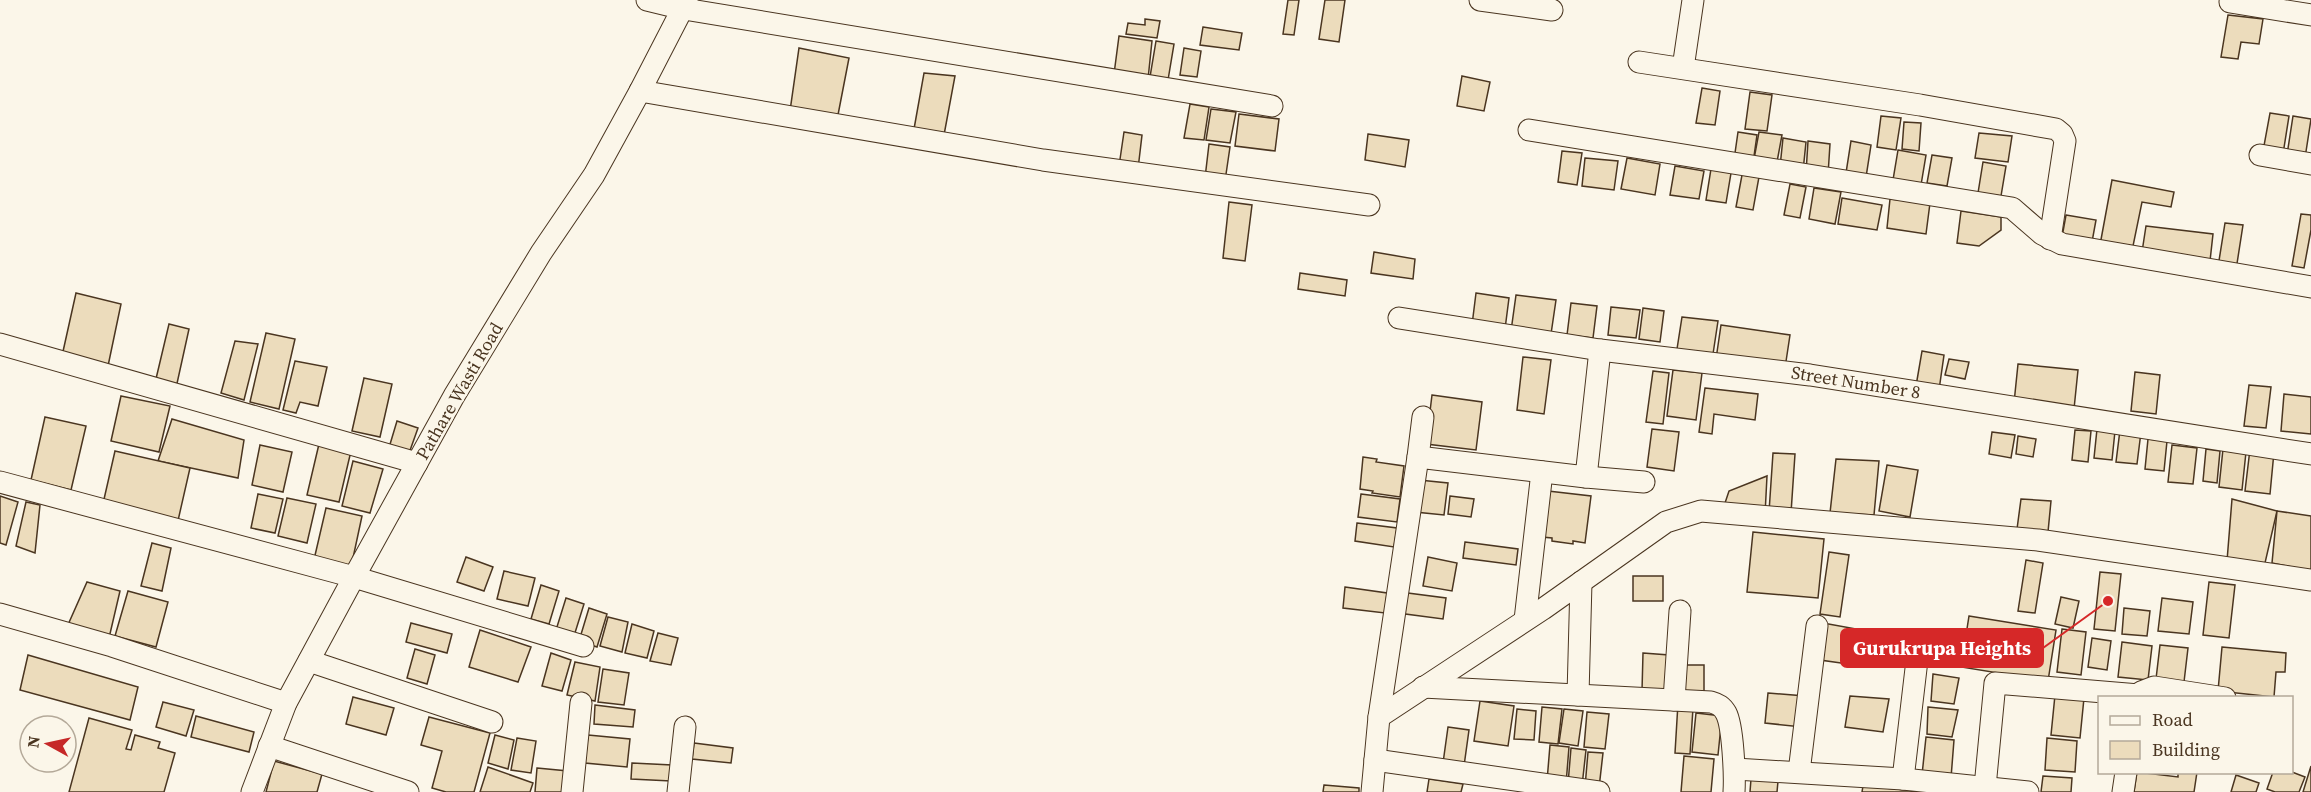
<svg xmlns="http://www.w3.org/2000/svg" width="2311" height="792" font-family="'Source Serif 4',serif">
  <style>
    .building { fill: #ecdcbc; stroke: #4a3520; stroke-width: 1.5 }
    .lines { fill: none; stroke-linecap: round; stroke-linejoin: round }
    .minor-casing { stroke: #4a3520; stroke-width: 23 }
    .minor { stroke: #fbf6e9; stroke-width: 21 }
    .labels { text-anchor: middle; dominant-baseline: central; stroke-width: 4.5; stroke-linejoin: round; paint-order: stroke }
    .street-label { font-size: 18px; fill: #4a3520; stroke: #fbf6e9 }
    .leader { fill: none; stroke: #d62828; stroke-width: 2 }
    .callout-dot { fill: #d62828; stroke: #fbf6e9; stroke-width: 2 }
    .callout { fill: #d62828; stroke: #d62828; stroke-width: 2 }
    .callout-label { font-size: 20px; text-anchor: middle; font-weight: bold; fill: #fff }
  </style>
  <rect width="100%" height="100%" fill="#fbf6e9"/>
  <g class="building">
    <path d="M1288,0h11l-5,35 -11,-1z"/>
    <path d="M1325,0h20l-6,42 -20,-3z"/>
    <path d="M2228,15l35,4 -4,25 -18,-2 -3,17 -17,-2z"/>
    <path d="M1145,19l15,2 -3,17 -31,-4 2,-11 17,2z"/>
    <path d="M1203,27l39,6 -3,17 -39,-5z"/>
    <path d="M1119,36l33,5 -4,38 -34,-5z"/>
    <path d="M1156,41l18,3 -6,36 -18,-3z"/>
    <path d="M799,48l50,10 -12,62 -47,-9z"/>
    <path d="M1184,48l17,3 -4,26 -17,-2z"/>
    <path d="M924,73l31,3 -11,59 -30,-6z"/>
    <path d="M1462,76l28,6 -6,29 -27,-5z"/>
    <path d="M1702,88l18,3 -5,34 -19,-2z"/>
    <path d="M1750,92l22,3 -5,36 -22,-2z"/>
    <path d="M1190,104l19,3 -5,33 -20,-2z"/>
    <path d="M1211,109l25,3 -6,31 -24,-3z"/>
    <path d="M2270,113l19,3 -6,38 -20,-3z"/>
    <path d="M1239,114l40,5 -4,32 -40,-5z"/>
    <path d="M1881,116l20,2 -5,32 -19,-3z"/>
    <path d="M2293,116l18,3 -6,39 -18,-3z"/>
    <path d="M1904,122l17,1 -2,28 -17,-2z"/>
    <path d="M1124,132l18,3 -4,34 -19,-3z"/>
    <path d="M1738,132l19,3 -4,28 -19,-3z"/>
    <path d="M1759,132l23,3 -5,27 -23,-3z"/>
    <path d="M1979,133l33,3 -4,26 -33,-4z"/>
    <path d="M1368,134l41,6 -4,27 -40,-7z"/>
    <path d="M1783,138l23,4 -3,29 -23,-4z"/>
    <path d="M1808,141l22,3 -2,31 -22,-2z"/>
    <path d="M1851,141l20,4 -5,32 -20,-4z"/>
    <path d="M1209,144l21,3 -5,34 -20,-3z"/>
    <path d="M1898,150l28,5 -5,30 -28,-5z"/>
    <path d="M1562,151l20,2 -5,32 -19,-3z"/>
    <path d="M1932,155l20,3 -5,28 -20,-3z"/>
    <path d="M1585,158l33,3 -4,29 -32,-4z"/>
    <path d="M1627,158l33,6 -5,31 -34,-6z"/>
    <path d="M1983,162l23,4 -5,30 -23,-3z"/>
    <path d="M1675,166l29,5 -5,28 -29,-4z"/>
    <path d="M1711,169l20,4 -5,30 -20,-3z"/>
    <path d="M1742,175l17,2 -6,33 -17,-3z"/>
    <path d="M2112,180l62,12 -3,15 -29,-5 -10,49 -32,-6z"/>
    <path d="M1790,184l16,3 -6,31 -16,-3z"/>
    <path d="M1814,188l27,4 -6,32 -26,-5z"/>
    <path d="M1842,198l40,7 -5,25 -39,-6z"/>
    <path d="M1890,199l40,4 -4,31 -39,-6z"/>
    <path d="M1229,202l23,3 -7,56 -22,-3z"/>
    <path d="M1961,211l40,6v13l-22,16 -22,-3z"/>
    <path d="M2301,214l10,1v15l-7,38 -12,-2z"/>
    <path d="M2066,215l30,5 -4,22 -30,-5z"/>
    <path d="M2225,223l18,2 -7,45 -18,-3z"/>
    <path d="M2146,226l67,8 -3,27 -68,-9z"/>
    <path d="M1374,252l41,7 -2,20 -42,-6z"/>
    <path d="M1300,273l47,7 -2,16 -47,-7z"/>
    <path d="M76,293l45,11 -13,62 -46,-10z"/>
    <path d="M1476,293l33,5 -4,31 -33,-4z"/>
    <path d="M1516,295l40,5 -5,34 -40,-3z"/>
    <path d="M1571,303l26,3 -4,32 -26,-3z"/>
    <path d="M1611,307l29,3 -4,28 -28,-3z"/>
    <path d="M1643,308l21,3 -4,31 -21,-3z"/>
    <path d="M1682,317l36,4 -5,33 -36,-5z"/>
    <path d="M169,324l20,5 -13,59 -21,-5z"/>
    <path d="M1721,325l69,10 -5,33 -69,-9z"/>
    <path d="M266,333l29,6 -16,70 -29,-7z"/>
    <path d="M235,341l23,3 -14,56 -23,-7z"/>
    <path d="M1922,351l22,4 -5,35 -23,-4z"/>
    <path d="M1523,357l28,3 -7,54 -27,-4z"/>
    <path d="M1949,359l20,3 -4,17 -20,-4z"/>
    <path d="M295,361l32,6 -9,39 -18,-4 -4,11 -13,-3z"/>
    <path d="M2018,364l60,6 -4,39 -60,-6z"/>
    <path d="M1673,370l29,3 -6,47 -29,-4z"/>
    <path d="M1653,371l16,2 -6,51 -17,-2z"/>
    <path d="M2135,372l25,3 -4,39 -25,-3z"/>
    <path d="M364,378l28,6 -12,53 -28,-6z"/>
    <path d="M2249,385l22,2 -5,41 -22,-2z"/>
    <path d="M1705,388l53,6 -3,26 -41,-6 -2,20 -13,-2z"/>
    <path d="M2284,394l27,3v37l-30,-3z"/>
    <path d="M1432,395l50,7 -6,48 -50,-6z"/>
    <path d="M121,396l49,10 -11,46 -48,-11z"/>
    <path d="M45,417l41,9 -15,64 -40,-10z"/>
    <path d="M172,419l72,21 -6,38 -80,-17z"/>
    <path d="M397,421l21,7 -10,28 -20,-5z"/>
    <path d="M1652,429l27,3 -5,39 -27,-4z"/>
    <path d="M2097,429l18,2 -3,29 -18,-2z"/>
    <path d="M2075,430l16,1 -3,31 -16,-2z"/>
    <path d="M2120,430l21,2 -4,32 -21,-2z"/>
    <path d="M1992,432l23,3 -4,23 -22,-4z"/>
    <path d="M2018,436l18,3 -3,18 -17,-3z"/>
    <path d="M2148,439l19,2 -3,30 -19,-2z"/>
    <path d="M319,444l32,7 -12,51 -32,-7z"/>
    <path d="M260,445l32,7 -9,40 -31,-7z"/>
    <path d="M2172,445l25,3 -4,36 -25,-2z"/>
    <path d="M2206,449l14,2 -3,32 -14,-2z"/>
    <path d="M2223,449l23,3 -4,38 -23,-3z"/>
    <path d="M2250,449l24,3 -4,42 -25,-3z"/>
    <path d="M115,451l75,17 -13,57 -75,-17z"/>
    <path d="M1773,453l22,1 -4,59 -22,-1z"/>
    <path d="M1363,457l14,2 -1,3 28,4 -4,31 -28,-4 1,-2 -13,-2z"/>
    <path d="M1836,459l43,2 -5,54 -44,-2z"/>
    <path d="M353,461l30,8 -13,44 -28,-7z"/>
    <path d="M1887,465l31,5 -8,47 -31,-6z"/>
    <path d="M1767,476l-2,39 -43,-3 7,-21z"/>
    <path d="M1419,480l29,3 -4,32 -29,-3z"/>
    <path d="M1548,491l43,5 -6,47 -12,-2v3l-21,-3v-3l-10,-1z"/>
    <path d="M258,494l25,5 -8,34 -24,-5z"/>
    <path d="M1361,494l39,5 -3,23 -39,-5z"/>
    <path d="M0,496l18,6 -12,43 -6,-2z"/>
    <path d="M1450,496l24,3 -3,18 -23,-3z"/>
    <path d="M287,498l29,6 -9,39 -29,-7z"/>
    <path d="M2021,499l30,2 -3,31 -31,-3z"/>
    <path d="M2232,499l45,12 -12,52 -38,-2z"/>
    <path d="M26,502l14,3 -5,48 -19,-7z"/>
    <path d="M326,508l36,8 -12,56 -37,-8z"/>
    <path d="M2277,511l34,5v55l-39,-8z"/>
    <path d="M1357,523l40,5 -3,19 -39,-6z"/>
    <path d="M1753,532l71,7 -6,59 -71,-6z"/>
    <path d="M1465,542l53,7 -2,16 -53,-7z"/>
    <path d="M152,543l19,5 -9,43 -21,-5z"/>
    <path d="M1829,552l20,3 -9,62 -20,-3z"/>
    <path d="M466,557l27,10 -9,24 -27,-9z"/>
    <path d="M1428,557l29,6 -5,28 -29,-5z"/>
    <path d="M2026,560l17,3 -8,50 -17,-2z"/>
    <path d="M504,571l31,7 -7,28 -31,-7z"/>
    <path d="M2100,572l21,2 -6,57 -21,-2z"/>
    <rect x="1633" y="576" width="30" height="25"/>
    <path d="M87,582l33,9 -11,47 -42,-11z"/>
    <path d="M2209,582l26,3 -6,53 -26,-3z"/>
    <path d="M541,585l18,6 -10,33 -18,-5z"/>
    <path d="M1345,587l42,6 -2,20 -42,-5z"/>
    <path d="M128,591l40,11 -12,45 -41,-11z"/>
    <path d="M1400,592l46,6 -3,21 -45,-6z"/>
    <path d="M2061,597l18,4 -6,27 -18,-4z"/>
    <path d="M566,598l18,6 -10,32 -18,-6z"/>
    <path d="M2162,598l31,4 -4,32 -31,-3z"/>
    <path d="M589,608l18,6 -10,33 -18,-6z"/>
    <path d="M2124,608l26,3 -3,25 -25,-2z"/>
    <path d="M1969,616l87,14 -8,51 -87,-14z"/>
    <path d="M608,617l20,5 -6,30 -22,-6z"/>
    <path d="M411,623l41,11 -5,19 -41,-11z"/>
    <path d="M1823,623l39,7 -7,35 -35,-5z"/>
    <path d="M632,624l22,7 -7,27 -22,-5z"/>
    <path d="M2062,629l24,3 -5,43 -24,-3z"/>
    <path d="M480,630l51,17 -13,35 -49,-15z"/>
    <path d="M658,633l20,5 -7,27 -21,-4z"/>
    <path d="M2092,638l19,3 -4,29 -19,-3z"/>
    <path d="M2122,642l30,4 -4,34 -30,-3z"/>
    <path d="M2160,645l28,3 -4,34 -28,-3z"/>
    <path d="M2222,647l64,6 -1,19h-9l-2,25 -56,-6z"/>
    <path d="M415,649l20,6 -8,29 -20,-6z"/>
    <path d="M551,653l20,7 -9,31 -20,-5z"/>
    <path d="M1643,653l26,2 -2,37 -25,-1z"/>
    <path d="M28,655l110,32 -8,33 -110,-30z"/>
    <path d="M575,662l25,5 -5,34 -28,-6z"/>
    <path d="M1679,665h25v30h-26z"/>
    <path d="M603,669l26,4 -5,32 -26,-3z"/>
    <path d="M1933,674l26,4 -5,26 -23,-3z"/>
    <path d="M1768,693l37,3 -3,31 -37,-4z"/>
    <path d="M2055,695l29,3 -4,40 -29,-3z"/>
    <path d="M1850,696l39,3 -6,33 -38,-5z"/>
    <path d="M353,697l41,11 -8,27 -40,-11z"/>
    <path d="M1480,701l34,5 -6,40 -34,-5z"/>
    <path d="M163,702l31,8 -8,26 -30,-9z"/>
    <path d="M1678,703l15,5 -3,46 -15,-1z"/>
    <path d="M595,705l40,5 -2,17 -39,-3z"/>
    <path d="M1542,707l20,2 -4,35 -19,-2z"/>
    <path d="M1928,707l30,3 -6,27 -25,-3z"/>
    <path d="M1517,709l19,2 -2,29 -20,-1z"/>
    <path d="M1564,709l19,2 -5,35 -19,-3z"/>
    <path d="M1587,712l22,2 -4,35 -21,-2z"/>
    <path d="M1696,713l26,3 -4,39 -26,-3z"/>
    <path d="M196,716l58,16 -5,20 -58,-15z"/>
    <path d="M429,717l61,16 -16,59h-28l-14,-4 10,-37 -21,-6z"/>
    <path d="M89,718l43,12 -6,19 5,1 4,-15 25,7 -2,6 17,5 -11,39h-95z"/>
    <path d="M1448,727l21,3 -5,36 -21,-3z"/>
    <path d="M495,735l19,5 -6,29 -20,-6z"/>
    <path d="M588,735l42,4 -3,28 -42,-4z"/>
    <path d="M1926,737l28,3 -3,38 -29,-3z"/>
    <path d="M517,738l19,3 -5,32 -20,-3z"/>
    <path d="M2047,738l30,3 -2,31 -30,-2z"/>
    <path d="M694,743l39,5 -2,15 -39,-4z"/>
    <path d="M1550,745l19,2 -3,37 -19,-3z"/>
    <path d="M1571,748l15,2 -4,36 -14,-2z"/>
    <path d="M1588,752l15,1 -4,35 -14,-1z"/>
    <path d="M1684,756l30,3 -3,33h-30z"/>
    <path d="M274,761l48,13 -5,18h-51z"/>
    <path d="M632,763l40,2 -1,16 -40,-2z"/>
    <path d="M2311,766v26h-8z"/>
    <path d="M488,767l45,16 -3,9h-50z"/>
    <path d="M537,768l31,3 -2,21h-31z"/>
    <path d="M2137,772l41,5v-5h19l-3,20h-60z"/>
    <path d="M2273,772h19l13,5 -6,15h-24l-8,-3z"/>
    <path d="M2236,775l23,8 -3,9h-25z"/>
    <path d="M2043,776l29,2 -1,14h-30z"/>
    <path d="M1429,779l34,5 -2,8h-34z"/>
    <path d="M1751,779l27,2 -1,11h-27z"/>
    <path d="M1324,785l35,3v4h-36z"/>
    <path d="M1863,786l65,6h-66z"/>
  </g>
  <g class="lines">
    <defs>
      <g id="minor">
        <path d="M647,0l37,9 588,97"/>
        <path d="M1480,0l72,10"/>
        <path d="M2230,2l81,13"/>
        <path d="M1639,62l281,43 136,24 6,5 3,7 -15,98"/>
        <path d="M1683,68l10,-68"/>
        <path d="M640,91l403,69 326,45"/>
        <path d="M1529,130l483,78 30,26 20,10 249,43"/>
        <path d="M2260,155l51,9"/>
        <path d="M1399,318l201,32 210,25 501,79"/>
        <path d="M0,344l417,119"/>
        <path d="M1418,457l5,-40"/>
        <path d="M1586,477l58,5"/>
        <path d="M0,482l354,95 229,69"/>
        <path d="M0,614l112,32 174,57"/>
        <path d="M1525,620l17,-148"/>
        <path d="M309,661l183,61"/>
        <path d="M1423,687l288,15c7,2 11,4 15,11 7,13 9,63 8,79"/>
        <path d="M1578,695l3,-113"/>
        <path d="M2138,698l3,-6 13,-5 71,11"/>
        <path d="M1674,700l6,-89"/>
        <path d="M1379,717l39,-260 168,20 14,-127"/>
        <path d="M269,746l139,46"/>
        <path d="M1375,760l224,32"/>
        <path d="M1735,769l168,10 125,13"/>
        <path d="M1799,772l18,-146"/>
        <path d="M1903,779l14,-119"/>
        <path d="M1985,787l10,-104 144,12"/>
        <path d="M252,792l34,-89 68,-126 100,-181 87,-143 53,-78 46,-84 47,-91"/>
        <path d="M572,792l9,-89"/>
        <path d="M678,792l7,-65"/>
        <path d="M1372,792l7,-75 164,-108 123,-87 35,-11 337,29 273,40"/>
        <path d="M2123,792l3,-20"/>
      </g>
    </defs>
    <use href="#minor" class="minor-casing"/>
    <use href="#minor" class="minor"/>
  </g>
  <g class="labels">
    <g class="street-label">
      <text transform="translate(1856 382) rotate(9)">Street Number 8</text>
      <text transform="translate(459 391) rotate(-60)">Pathare Wasti Road</text>
    </g>
  </g>
  <path class="leader" d="M2108 601L2043 648"/>
  <circle class="callout-dot" cx="2108" cy="601" r="6"/>
  <rect class="callout" x="1841" y="629" width="202" height="38" rx="6"/>
  <g class="callout-label">
    <text x="1942" y="655">Gurukrupa Heights</text>
  </g>
  <rect x="2098" y="696" width="195" height="78" fill="#fbf6e9" stroke="#b4a999" stroke-width="1.5"/>
  <rect x="2110" y="716" width="30" height="9" fill="#fbf6e9" stroke="#b4a999" stroke-width="1.5"/>
  <text x="2152" y="726" font-size="18" fill="#4a3520">Road</text>
  <rect x="2110" y="741" width="30" height="18" fill="#ecdcbc" stroke="#b4a999" stroke-width="1.5"/>
  <text x="2152" y="756" font-size="18" fill="#4a3520">Building</text>
  <g transform="translate(48 744) rotate(278)"><circle r="28" fill="#fbf6e9" stroke="#b4a999" stroke-width="1.5"/>
  <path d="M0-4.5L10 22L0 15L-10 22Z" fill="#c62828"/>
  <text y="-9" font-size="16" font-weight="bold" text-anchor="middle" fill="#4a3520">N</text>
  </g>
</svg>
